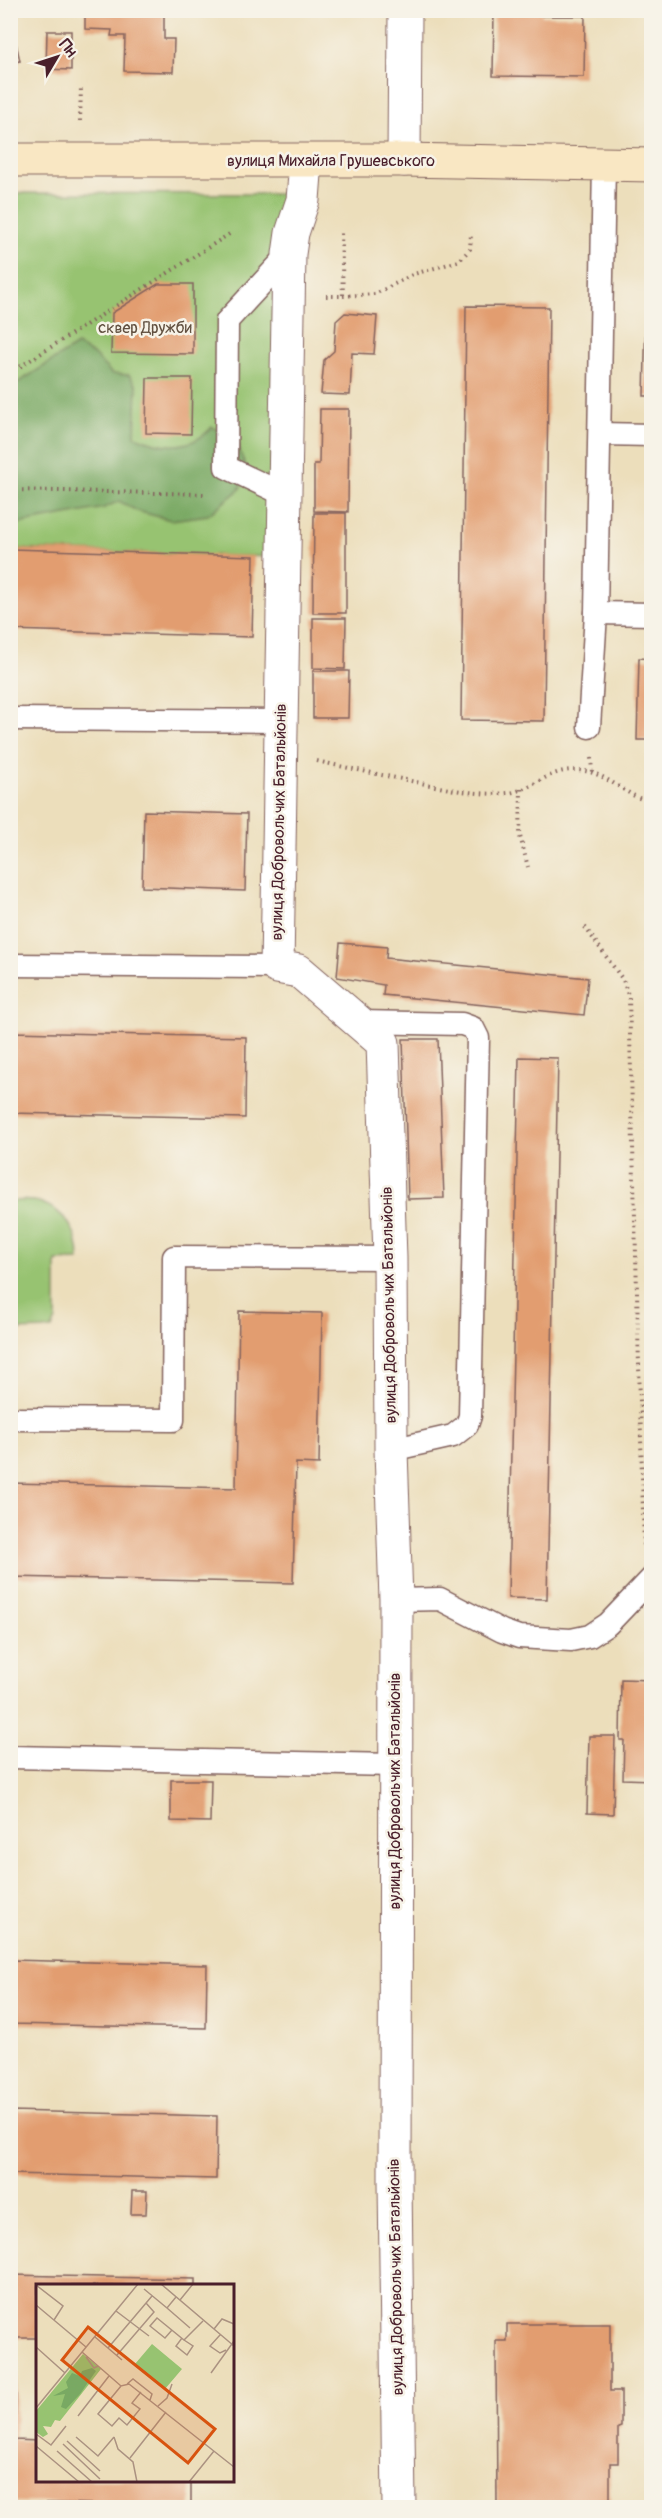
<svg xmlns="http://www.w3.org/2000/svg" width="662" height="2518" font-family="Pangolin,sans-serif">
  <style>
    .green { fill: #97c371; stroke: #70714e; stroke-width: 1.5 }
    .forest { fill: #79a963; stroke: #626447; stroke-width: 1.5 }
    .building { fill: #e29d6f }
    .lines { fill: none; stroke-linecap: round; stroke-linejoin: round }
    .lane-casing { stroke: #83625d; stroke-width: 25 }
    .street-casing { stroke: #83625d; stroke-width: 35 }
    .secondary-casing { stroke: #83625d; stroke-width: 35 }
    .path { stroke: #83625d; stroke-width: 4; stroke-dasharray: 1.5 4.5; stroke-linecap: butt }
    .lane { stroke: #fff; stroke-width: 22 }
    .street { stroke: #fff; stroke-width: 33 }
    .secondary { stroke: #f9e7c3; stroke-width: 33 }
    .labels { text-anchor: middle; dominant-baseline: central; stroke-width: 5; stroke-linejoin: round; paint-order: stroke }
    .street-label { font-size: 16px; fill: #4a1f2b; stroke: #f7f3e8 }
    .park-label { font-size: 16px; fill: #615040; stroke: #f7f3e8 }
    .inset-road { fill: none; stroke: #ab9281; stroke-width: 1.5 }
    .view { fill: #d8530f; fill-opacity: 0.15; stroke: #d8530f; stroke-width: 3 }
    .inset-edge { fill: none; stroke: #4a1f2b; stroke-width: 3 }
  </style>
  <rect width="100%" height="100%" fill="#f7f3e8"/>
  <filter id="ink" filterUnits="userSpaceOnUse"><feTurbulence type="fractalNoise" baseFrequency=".0167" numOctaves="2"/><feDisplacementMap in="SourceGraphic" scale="12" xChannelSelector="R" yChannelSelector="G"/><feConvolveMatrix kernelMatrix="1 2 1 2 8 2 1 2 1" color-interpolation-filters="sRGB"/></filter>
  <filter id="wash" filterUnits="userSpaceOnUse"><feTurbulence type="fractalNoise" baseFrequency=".008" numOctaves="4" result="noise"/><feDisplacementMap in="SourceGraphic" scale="24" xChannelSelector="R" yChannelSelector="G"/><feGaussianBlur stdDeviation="1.35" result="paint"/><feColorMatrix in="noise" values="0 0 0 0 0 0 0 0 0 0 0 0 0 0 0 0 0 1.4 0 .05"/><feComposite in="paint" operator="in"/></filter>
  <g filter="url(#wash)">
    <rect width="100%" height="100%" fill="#ecdebb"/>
    <g class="green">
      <path d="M11,193l271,1 -8,363 -263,-8z"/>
      <path d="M11,1201c8,0 20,-2 28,1 27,9 40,30 40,58l-23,1v58l-4,10 -41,1z"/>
    </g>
    <path class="forest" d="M77,345l17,10 18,19 17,1 8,11 -2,50c27,12 56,15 77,-9l24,13 9,25 -5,24 -32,26 -37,5 -34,-9 -18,-10 -15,7 -93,17 -1,-144 6,3z"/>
    <g id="blocks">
      <g class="building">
        <path d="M85,10h79v29h10l-1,33 -49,-1 1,-35h-14l1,-6 -27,-1z"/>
        <path d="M494,10h48v6h43l-1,61 -91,-1z"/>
        <path d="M10,15l10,46 -7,1 1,8h-4z"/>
        <path d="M47,31h24v39l-25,-1z"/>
        <path d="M158,284h35v70l-82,-1 1,-40z"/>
        <path d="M466,306l83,1 -5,414 -83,-1z"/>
        <path d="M345,313l32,3 -3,38 -22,-1 -2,42 -29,-1 3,-34 10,-9 2,-30z"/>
        <path d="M646,316h6v80h-8z"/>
        <path d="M147,378h45l-1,56 -45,-1z"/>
        <path d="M320,409h29l-1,103 -34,-1v-47h5z"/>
        <path d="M314,513h32v100h-33z"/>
        <path d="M10,549l244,7 -2,81 -242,-7z"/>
        <path d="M313,618h33l-1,51 -32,-1z"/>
        <path d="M639,658l13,1v81h-15z"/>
        <path d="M313,671h36l-1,47h-35z"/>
        <path d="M144,811l103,3 -2,77 -103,-4z"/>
        <path d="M340,943l47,4 -1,11 202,20 -4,37 -201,-20 1,-10 -47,-8z"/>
        <path d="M10,1032l236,5 -1,81 -235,-5z"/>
        <path d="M403,1039h35l6,159 -36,1z"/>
        <path d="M519,1057l39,1 -11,541 -39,-1z"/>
        <path d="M239,1311l83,2 -3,151 -23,-1 -3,120 -283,-6v-94l226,5z"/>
        <path d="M621,1679l31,1v100l-29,-1 1,-39h-4z"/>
        <path d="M589,1736h26l-2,78 -26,-1z"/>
        <path d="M171,1780h40l-1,42 -39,-1z"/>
        <path d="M10,1960l197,5 -1,63 -196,-4z"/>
        <path d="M10,2111l207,5 -1,63 -206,-5z"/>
        <path d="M132,2191h15l-1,23h-15z"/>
        <path d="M10,2275l185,4v7h-157v52h-21l-2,102 23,1v39h153v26l-181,-4z"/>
        <path d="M507,2324h103v67h11v36l-3,1v35h-8v45h-113l-1,-167h11z"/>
      </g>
    </g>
  </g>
  <g filter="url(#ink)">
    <use href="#blocks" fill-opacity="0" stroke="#83625d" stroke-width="1.5"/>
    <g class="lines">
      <defs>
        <g id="lane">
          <path d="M600,434l52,1"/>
          <path d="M285,495l-59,-28 1,-146 62,-67"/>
          <path d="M596,613l56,1"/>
          <path d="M10,719l271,2"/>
          <path d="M589,727l7,-114 8,-449"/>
          <path d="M10,965l267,2"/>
          <path d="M360,1022l102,2 11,4 5,10 -8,378 -3,9 -14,11 -62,14"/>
          <path d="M10,1419l163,1 1,-163 216,1"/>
          <path d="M396,1600l44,-1 62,32 17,6 52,3 19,-4 18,-12 44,-46"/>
          <path d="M10,1757l384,8"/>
        </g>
        <g id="street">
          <path d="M404,160l1,-150"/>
          <path d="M306,161l-3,39 -11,33 -3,21 -12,713 22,4 84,72 7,215 1,192 5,150 -1,582 4,326"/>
        </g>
        <path id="secondary" d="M10,160h394l248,5"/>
      </defs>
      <use href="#lane" class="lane-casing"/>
      <use href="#street" class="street-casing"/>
      <use href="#secondary" class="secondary-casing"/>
      <g class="path">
        <path d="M80,121l1,-34"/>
        <path d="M326,296h17l-2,-63"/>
        <path d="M343,296l32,-2 39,-20 45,-13 11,-12 1,-15"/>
        <path d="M10,373l221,-140"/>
        <path d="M10,490l198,4"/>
        <path d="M591,758l1,14"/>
        <path d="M317,761c35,8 69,15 104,22 27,6 58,13 87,10 25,-3 40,-24 68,-23 32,1 48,27 76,32"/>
        <path d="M521,789l-1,47 8,31"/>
        <path d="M585,927l38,53 6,18 15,551"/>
      </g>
      <use href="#lane" class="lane"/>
      <use href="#street" class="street"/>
      <use href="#secondary" class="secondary"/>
    </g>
  </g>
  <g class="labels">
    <g class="street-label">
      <text x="331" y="161">вулиця Михайла Грушевського</text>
      <text transform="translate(279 822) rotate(-89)">вулиця Добровольчих Батальйонів</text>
      <text transform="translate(389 1305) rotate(-91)">вулиця Добровольчих Батальйонів</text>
      <text transform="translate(395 1791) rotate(-90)">вулиця Добровольчих Батальйонів</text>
      <text transform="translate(396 2277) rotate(-91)">вулиця Добровольчих Батальйонів</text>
    </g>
    <g class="park-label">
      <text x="145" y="328">сквер Дружби</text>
    </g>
  </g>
  <g transform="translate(36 2284)">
    <rect width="198" height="198" fill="#ecdebb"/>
    <path d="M116,60l30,25 -17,20 -30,-25zM47,70l18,15 -41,52 -5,-1 -4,7 -8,-1 5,8 -5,3 -7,-5v-21z" fill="#97c371"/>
    <path d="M56,84l4,3 -16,23 -14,15 -5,-2 4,-13 -12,2 15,-8 -2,-6 6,-9 8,3 2,-5z" fill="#79a963"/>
    <path class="inset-road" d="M125,0l73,62M0,1l27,21 -9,14M108,5l23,19 9,-11M144,16l13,-16M0,21l50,42M131,24l23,20M80,27l33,25M178,45l8,-10 12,5M136,46l-7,8 -15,-12 7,-8 27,22 19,-19M184,51l-10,11 10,7 6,-3M59,53l27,23M146,54l-6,8 11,9 6,-9 -9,-6M0,63l29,26M72,64l44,-52M46,68l39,34 8,-2 105,83M81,71l37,-43 -8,-9M50,73l8,11 4,-2M175,89l23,-32M91,100l6,-5 19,15 -2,6M85,102l-23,28 14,12 7,-8 8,7 13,-16 -8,-6 9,-11M122,122l9,-8 5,-14M0,124l102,-124M42,132l31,-40M0,150l15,11 15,-19M40,153l22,19 16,-19M78,153l4,12 15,13 4,20M31,157l33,30M27,160l37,35M0,162l43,36M21,167l35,31M94,174l36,-46M153,198l25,-31"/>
    <path class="view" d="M52,43l127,102 -27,34 -126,-103z"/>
    <rect width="198" height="198" class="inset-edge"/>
  </g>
  <rect width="662" height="2518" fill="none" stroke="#f7f3e8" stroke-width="36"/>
  <g transform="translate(57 57) rotate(51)" stroke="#f7f3e8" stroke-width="4.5" paint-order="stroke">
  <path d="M0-4.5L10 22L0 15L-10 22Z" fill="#4a1f2b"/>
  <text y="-9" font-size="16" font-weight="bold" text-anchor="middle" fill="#4a1f2b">Пн</text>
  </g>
</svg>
